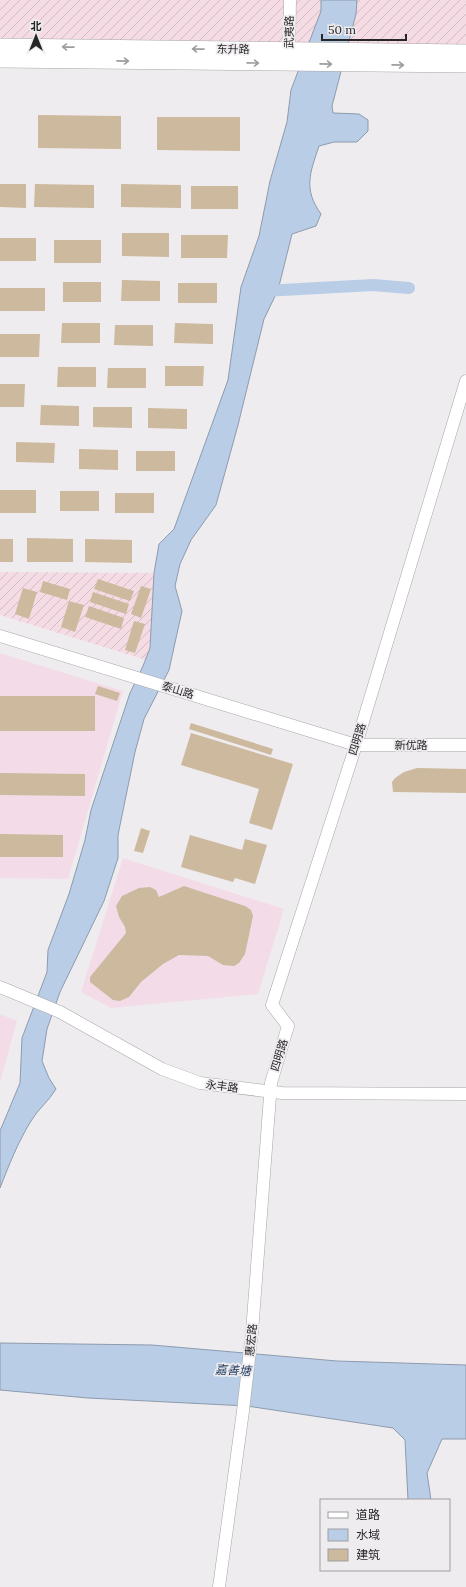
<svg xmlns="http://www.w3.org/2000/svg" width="466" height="1587" font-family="Lora,'Noto Sans SC',serif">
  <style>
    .industrial { fill: url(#industrial-furrows) }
    .education { fill: #f3dce8 }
    .water { fill: #b9cde7; stroke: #8d9bad }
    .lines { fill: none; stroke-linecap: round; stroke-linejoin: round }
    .canal { stroke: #b9cde7; stroke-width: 12 }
    .building { fill: #ccb99e }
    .minor-casing { stroke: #a8a6a8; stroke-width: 13 }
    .major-casing { stroke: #a8a6a8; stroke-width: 16 }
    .minor { stroke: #fff; stroke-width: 12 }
    .major { stroke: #fff; stroke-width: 15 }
    .oneway { stroke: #9e9d9e }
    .labels { text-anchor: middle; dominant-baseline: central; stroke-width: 3.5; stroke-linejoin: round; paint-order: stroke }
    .street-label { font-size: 11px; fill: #272627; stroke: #efecef }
    .water-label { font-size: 12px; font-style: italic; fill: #233e63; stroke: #efecef }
  </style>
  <defs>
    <pattern id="industrial-furrows" width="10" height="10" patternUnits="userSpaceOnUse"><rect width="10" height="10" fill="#f5dce4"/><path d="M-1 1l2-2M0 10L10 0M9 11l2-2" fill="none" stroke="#d2bdc4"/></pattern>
  </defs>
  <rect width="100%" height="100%" fill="#efecef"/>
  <g class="industrial">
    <path d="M0,0h466v57l-466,-4z"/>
    <path d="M0,572l154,1 -4,75 -4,12 -146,-45z"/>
  </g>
  <g class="education">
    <path d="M0,653l123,38 -55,188 -68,-1z"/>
    <path d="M123,858l161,51 -26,85 -147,14 -30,-16z"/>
    <path d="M0,1014l17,7 -17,61z"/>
  </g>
  <g class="water">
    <path d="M321,0h36l-1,14 -24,92 1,7 26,1 9,6v11l-11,11h-23l-15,4c-9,27 -16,43 2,68l-5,12 -24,8 -14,56 -14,29 -26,106 -22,80 -25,35 -11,24 -5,22 7,25 -13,59 -25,49 -9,33 -17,83v23l-14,43 -44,91 -13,37 -5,32 7,17 7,11c-7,12 -18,20 -25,32 -13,21 -22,44 -31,67v-57l20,-48 2,-45 25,-66 1,-22 21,-56 16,-54 6,-30 39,-117 13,-27 7,-18 4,-75 5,-29 15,-15 54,-149 13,-93 18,-51 11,-55 17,-59 4,-32 30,-79z"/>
    <path d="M0,1343l152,2 185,16 129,4v74h-24l-15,34 4,27h-23l-3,-60 -12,-12 -146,-22 -159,-8 -88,-8z"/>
  </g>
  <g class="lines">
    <path class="canal" d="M264,291l109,-6 36,3"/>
  </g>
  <g class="building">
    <path d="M38,115l83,1v33l-83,-1z"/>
    <path d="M157,117h83v34l-83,-1z"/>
    <path d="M0,184h26v24l-26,-1z"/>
    <path d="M35,184l59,1v23l-60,-1z"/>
    <path d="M121,184l60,1v23l-60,-1z"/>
    <rect x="191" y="186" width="47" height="23"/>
    <path d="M122,233h47v24l-47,-1z"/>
    <path d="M181,235h47l-1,23h-46z"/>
    <rect x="0" y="238" width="36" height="23"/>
    <rect x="54" y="240" width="47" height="23"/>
    <path d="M122,280l38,1v20h-39z"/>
    <rect x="63" y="282" width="38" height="20"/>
    <rect x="178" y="283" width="39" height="20"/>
    <rect x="0" y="288" width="45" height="23"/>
    <path d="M62,323h38v20h-39z"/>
    <path d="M175,323l38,1v20l-39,-1z"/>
    <path d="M115,325h38v21l-39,-1z"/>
    <path d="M0,334h40l-1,23h-39z"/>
    <path d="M165,366h39l-1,20h-38z"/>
    <path d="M58,367h38v20h-39z"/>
    <path d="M108,368h38v20h-39z"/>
    <path d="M0,384h25l-1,23h-24z"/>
    <path d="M41,405l38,1v20l-39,-1z"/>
    <path d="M93,407h39v21l-39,-1z"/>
    <path d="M148,408l39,1v20l-39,-1z"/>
    <path d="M16,442l39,1 -1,20 -38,-1z"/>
    <path d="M79,449l39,1v20l-39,-1z"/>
    <rect x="136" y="451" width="39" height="20"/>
    <rect x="0" y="490" width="36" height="23"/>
    <rect x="60" y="491" width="39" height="20"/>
    <rect x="115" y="493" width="39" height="20"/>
    <path d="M27,538l46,1v23h-46z"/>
    <rect x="0" y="539" width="13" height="23"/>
    <path d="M85,539l47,1v23l-47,-1z"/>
    <path d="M98,579l36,12 -4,10 -36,-12z"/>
    <path d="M43,581l27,8 -3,11 -27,-8z"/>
    <path d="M141,586l10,3 -10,29 -10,-4z"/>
    <path d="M23,588l14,4 -8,27 -14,-5z"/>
    <path d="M93,592l36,12 -3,10 -36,-12z"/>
    <path d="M69,601l15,4 -9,27 -14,-5z"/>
    <path d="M89,606l35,12 -3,11 -36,-12z"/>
    <path d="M134,621l11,3 -10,29 -10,-3z"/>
    <path d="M98,686l22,7 -3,8 -22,-7z"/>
    <rect x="0" y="696" width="95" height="35"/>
    <path d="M191,723l82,26 -2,6 -82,-26z"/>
    <path d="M191,733l102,31 -21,66 -23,-7 10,-34 -78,-24z"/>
    <path d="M417,768l49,1v24l-73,-1 -1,-10 3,-4 9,-6z"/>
    <path d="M0,773l85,1v22l-85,-1z"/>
    <path d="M141,828l9,3 -7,22 -9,-2z"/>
    <path d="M0,834l63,1v22h-63z"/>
    <path d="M190,835l52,15 3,-11 22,6 -12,39 -20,-6 -2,4 -52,-15z"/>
    <path d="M184,886l61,20 6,4 2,6 -8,38 -6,9 -5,3 -11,-1 -15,-9 -29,-1 -16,9 -22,18 -12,15 -9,4 -7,-1 -23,-18v-5l36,-44 -1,-6 -6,-10 -3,-11 6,-10 17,-8 11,-1 6,3 3,7z"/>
  </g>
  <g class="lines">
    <defs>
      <g id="minor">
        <path d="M289,59l1,-59"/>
        <path d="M0,636l356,109h110"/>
        <path d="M0,987l60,25 102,57 38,14 82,10 184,1"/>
        <path d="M219,1587l24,-176 9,-79 19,-249 17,-57 -16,-21 84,-260 110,-364"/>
      </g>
      <g id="major">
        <path d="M0,46l466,6"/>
        <path d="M0,60l466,5"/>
      </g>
    </defs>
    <use href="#minor" class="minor-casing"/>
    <use href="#major" class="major-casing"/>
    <use href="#minor" class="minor"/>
    <use href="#major" class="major"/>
  </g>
  <defs><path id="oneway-shaft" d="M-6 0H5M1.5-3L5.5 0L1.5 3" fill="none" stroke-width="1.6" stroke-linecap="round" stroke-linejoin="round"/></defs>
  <g class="oneway">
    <use href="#oneway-shaft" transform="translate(68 47) rotate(-179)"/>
    <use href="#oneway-shaft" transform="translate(198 49) rotate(-179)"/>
    <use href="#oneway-shaft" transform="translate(123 61) rotate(1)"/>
    <use href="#oneway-shaft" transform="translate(253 63) rotate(1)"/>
    <use href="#oneway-shaft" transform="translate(326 64) rotate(1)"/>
    <use href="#oneway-shaft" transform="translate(398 65) rotate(1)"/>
  </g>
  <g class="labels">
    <g class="street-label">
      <text transform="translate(289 32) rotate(-89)">武夷路</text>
      <text transform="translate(233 49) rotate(1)">东升路</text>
      <text transform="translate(178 690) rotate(17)">泰山路</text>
      <text transform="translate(357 739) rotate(-73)">四明路</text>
      <text x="411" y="745">新优路</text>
      <text transform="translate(279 1055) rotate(-73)">四明路</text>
      <text transform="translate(222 1086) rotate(7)">永丰路</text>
      <text transform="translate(251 1340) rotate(-84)">惠宏路</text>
    </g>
    <g class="water-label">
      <text transform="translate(233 1370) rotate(2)">嘉善塘</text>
    </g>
  </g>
  <rect x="320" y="1499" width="130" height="72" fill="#efecef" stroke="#9f9d9f"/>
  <rect x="328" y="1512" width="20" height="6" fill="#ffffff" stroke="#9f9d9f"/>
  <text x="356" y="1519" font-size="12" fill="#272627">道路</text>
  <rect x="328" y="1529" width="20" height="12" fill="#b9cde7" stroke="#9f9d9f"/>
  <text x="356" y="1539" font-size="12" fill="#272627">水域</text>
  <rect x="328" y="1549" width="20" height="12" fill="#ccb99e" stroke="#9f9d9f"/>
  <text x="356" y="1559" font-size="12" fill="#272627">建筑</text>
  <g transform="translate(36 36)" stroke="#efecef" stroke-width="3" paint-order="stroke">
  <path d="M0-3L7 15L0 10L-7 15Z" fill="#272627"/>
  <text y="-6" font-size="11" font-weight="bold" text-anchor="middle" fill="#272627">北</text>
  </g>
  <path d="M322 34v6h84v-6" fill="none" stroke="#272627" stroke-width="2"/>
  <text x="328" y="34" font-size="12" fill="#272627" stroke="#efecef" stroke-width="3" paint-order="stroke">50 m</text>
</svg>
